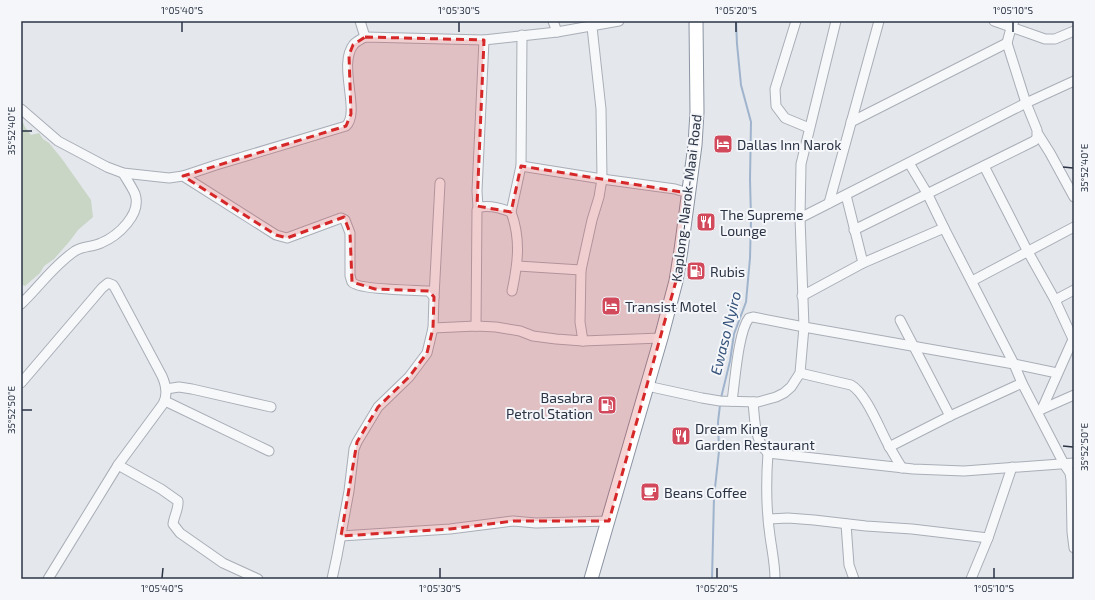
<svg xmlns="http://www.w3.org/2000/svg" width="1095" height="600" font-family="'Exo 2',sans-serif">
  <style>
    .green { fill: #c9d6c5 }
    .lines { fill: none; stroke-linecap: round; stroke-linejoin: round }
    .stream { stroke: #9fb4cc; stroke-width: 2 }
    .minor-casing { stroke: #a9aeb7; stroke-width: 11 }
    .highway-casing { stroke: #8b94a3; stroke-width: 15 }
    .minor { stroke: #f7f8fa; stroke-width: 9 }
    .highway { stroke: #fff; stroke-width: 13 }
    .marked { fill: #d62828; fill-opacity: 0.2; stroke: #d62828; stroke-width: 3; stroke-dasharray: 8 5; stroke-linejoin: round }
    .ticks { fill: none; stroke: #2b3445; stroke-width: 1.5 }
    .labels { text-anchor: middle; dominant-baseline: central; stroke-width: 4; stroke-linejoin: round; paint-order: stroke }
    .poi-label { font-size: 14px; fill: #2b3445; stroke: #f4f6f9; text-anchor: start }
    .street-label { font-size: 14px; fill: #2b3445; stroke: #f4f6f9 }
    .water-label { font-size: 15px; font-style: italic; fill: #34527a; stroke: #f4f6f9 }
    .neatline { fill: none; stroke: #2b3445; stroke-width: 1.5 }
    .ticks-label { font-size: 10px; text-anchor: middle; fill: #2b3445 }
  </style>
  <rect width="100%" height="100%" fill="#e4e7ec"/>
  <path class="green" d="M21,118l4,9 6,8 8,-2 4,6 6,4 13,16 29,41 2,17 -15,13 -9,12 -15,17 -10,7 -4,7 -15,13 -4,-2z"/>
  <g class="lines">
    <g class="stream">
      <path d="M721,398l9,-37 4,-27 12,-32 4,-44 1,-39 -1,-40 1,-57 -10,-37 -4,-41 -1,-23"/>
      <path d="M712,579l2,-82 5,-46 -1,-29 2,-17"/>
    </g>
    <defs>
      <g id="minor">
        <path d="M360,21l5,16"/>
        <path d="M553,21l4,11"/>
        <path d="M796,21l-21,68 1,17 9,12 24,10"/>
        <path d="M994,21l51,18h10l19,-8"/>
        <path d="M522,35l-1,131 81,13 73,10 13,4"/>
        <path d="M21,109l37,32 49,26 16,6 46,5 14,-2 33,-11 130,-39c15,-14 -9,-62 8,-82 3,-3 7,-5 11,-7l119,3 73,-8 62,-11"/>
        <path d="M851,122l156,-79"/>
        <path d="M1038,134l12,19 24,44"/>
        <path d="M909,163l18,30 17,35 70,136 8,19 42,81 6,9 1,7 1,52 2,16"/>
        <path d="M984,166l43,84 28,50 18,39"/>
        <path d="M183,176l93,59 11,3 54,-20 4,2 5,13v43c1,2 1,5 2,6 6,8 64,8 77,9l5,6 -1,31 -6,25 -18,24 -31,30 -21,35 -3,7 -5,42 -12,65 -5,23"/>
        <path d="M846,195l17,68"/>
        <path d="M829,203l50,-182"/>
        <path d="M478,208l-1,-17 7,-151"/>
        <path d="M511,212c10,27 7,51 1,79"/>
        <path d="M800,218l226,-115 48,-22"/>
        <path d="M854,230l180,-89 3,-3v-8l-11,-27 -19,-60 4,-15 3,-7"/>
        <path d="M518,266l63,4"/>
        <path d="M972,281l102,-54"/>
        <path d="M802,296l61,-33 81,-35"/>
        <path d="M434,297l6,-114"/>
        <path d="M1055,300l19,-10"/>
        <path d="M21,304c18,-17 33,-39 54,-53 8,-5 18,-4 26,-8 17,-7 41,-29 34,-49 -3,-7 -8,-14 -12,-21"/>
        <path d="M900,320l50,96"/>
        <path d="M476,326l1,-116 3,-3c10,-2 21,1 31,5l10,-46"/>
        <path d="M433,328l43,-2 20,1 24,4 13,5 23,3 27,2 78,-3"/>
        <path d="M583,341l-3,-19 1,-52 11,-50 7,-23 3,-18 -1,-70 -9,-82"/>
        <path d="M800,373l51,12c15,8 29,45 38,61 4,7 8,14 13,22"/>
        <path d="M21,383l81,-95 6,-5 5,2 2,3 47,88c4,9 6,19 1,28l-45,61 -70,114"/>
        <path d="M647,386l55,12 18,3 38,1 18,-5 8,-4 7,-6 9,-14 4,-46 -4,-109 1,-54 35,-143"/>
        <path d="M166,389l13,-2 13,2 79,18"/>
        <path d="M165,401l104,50"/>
        <path d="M732,401c3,-19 6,-69 17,-83l4,-1 51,10 210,37 43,9"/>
        <path d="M753,402c2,18 1,38 15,51l145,16 51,2 110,-8"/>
        <path d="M1042,409l32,-72"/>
        <path d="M1040,410l34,-15"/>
        <path d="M889,447l61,-31 72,-33"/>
        <path d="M768,453c-2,28 -2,56 2,83 2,15 5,28 5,43"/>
        <path d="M118,465l43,24 17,12c1,7 -4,15 -5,23l7,9 43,30 35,16"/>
        <path d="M769,519l19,-1 26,2 52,6 46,3 76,9"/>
        <path d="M846,524l3,41 5,14"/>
        <path d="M341,536l109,-7 63,-8 23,2 73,-2"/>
        <path d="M971,579l17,-41 24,-71"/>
      </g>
      <path id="highway" d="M591,579l70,-241 15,-57 5,-31 14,-105 2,-33 -1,-91"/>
    </defs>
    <use href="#minor" class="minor-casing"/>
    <use href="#highway" class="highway-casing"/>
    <use href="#minor" class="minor"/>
    <use href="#highway" class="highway"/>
  </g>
  <path class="marked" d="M365,37l119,3 -7,166 34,6 10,-46 167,27 -12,88 -67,240h-96l-63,8 -109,7 16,-94 21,-35 31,-30 18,-24 6,-25 1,-31 -5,-6 -54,-2 -23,-7 -2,-49 -6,-16 -57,21 -11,-3 -93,-59 163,-50 5,-12 -2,-59 4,-10z"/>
  <path class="ticks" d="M182,32v-10M459,32v-10M736,32v-10M1013,32v-10M22,131h10M1063,167l10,1M22,410h10M1063,446l10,1M162,578l1,-10M440,578v-10M717,578v-10M994,578v-10"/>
  <defs>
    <symbol id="hotel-square" viewBox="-11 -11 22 22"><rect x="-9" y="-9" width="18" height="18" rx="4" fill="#d1495b" stroke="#f4f6f9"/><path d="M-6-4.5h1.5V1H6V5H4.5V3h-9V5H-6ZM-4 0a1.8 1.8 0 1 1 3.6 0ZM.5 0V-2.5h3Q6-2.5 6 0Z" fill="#fff"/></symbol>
    <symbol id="restaurant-square" viewBox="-11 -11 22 22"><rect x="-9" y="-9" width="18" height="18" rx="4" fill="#d1495b" stroke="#f4f6f9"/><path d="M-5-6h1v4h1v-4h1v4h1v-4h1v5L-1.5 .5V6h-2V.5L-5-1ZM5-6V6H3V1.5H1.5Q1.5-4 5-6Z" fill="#fff"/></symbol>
    <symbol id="fuel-square" viewBox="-11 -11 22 22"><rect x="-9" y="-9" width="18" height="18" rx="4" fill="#d1495b" stroke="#f4f6f9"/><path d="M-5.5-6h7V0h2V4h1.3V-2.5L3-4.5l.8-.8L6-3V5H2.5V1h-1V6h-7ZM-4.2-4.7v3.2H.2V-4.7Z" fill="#fff"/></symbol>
    <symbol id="cafe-square" viewBox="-11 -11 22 22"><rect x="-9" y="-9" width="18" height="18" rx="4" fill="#d1495b" stroke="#f4f6f9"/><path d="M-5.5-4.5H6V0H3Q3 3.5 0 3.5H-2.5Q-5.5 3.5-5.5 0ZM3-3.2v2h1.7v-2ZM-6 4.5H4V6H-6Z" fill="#fff"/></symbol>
  </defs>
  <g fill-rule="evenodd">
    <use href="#hotel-square" x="712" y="133" width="22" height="22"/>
    <use href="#restaurant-square" x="695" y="211" width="22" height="22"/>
    <use href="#fuel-square" x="685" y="260" width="22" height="22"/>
    <use href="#hotel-square" x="600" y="295" width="22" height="22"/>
    <use href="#fuel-square" x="596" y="394" width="22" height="22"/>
    <use href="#restaurant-square" x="670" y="425" width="22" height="22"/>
    <use href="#cafe-square" x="639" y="481" width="22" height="22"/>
  </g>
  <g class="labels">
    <g class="poi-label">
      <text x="737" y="144">Dallas Inn Narok</text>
      <text x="720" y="214">The Supreme<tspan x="720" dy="16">Lounge</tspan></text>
      <text x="710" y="271">Rubis</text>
      <text x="625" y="306">Transist Motel</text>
      <text x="593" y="397" text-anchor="end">Basabra<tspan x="593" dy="16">Petrol Station</tspan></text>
      <text x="695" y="428">Dream King<tspan x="695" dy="16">Garden Restaurant</tspan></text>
      <text x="664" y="492">Beans Coffee</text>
    </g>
    <g class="street-label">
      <text transform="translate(686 198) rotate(-83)">Kaplong-Narok-Maai Road</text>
    </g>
    <g class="water-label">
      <text transform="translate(725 333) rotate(-76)">Ewaso Nyiro</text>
    </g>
  </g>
  <rect width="1095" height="600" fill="none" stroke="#f4f6f9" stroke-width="44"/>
  <rect x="22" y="22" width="1051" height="556" class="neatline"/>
  <g class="ticks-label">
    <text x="182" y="14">1°05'40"S</text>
    <text x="459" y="14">1°05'30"S</text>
    <text x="736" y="14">1°05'20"S</text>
    <text x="1013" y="14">1°05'10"S</text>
    <text transform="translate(11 131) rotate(-90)" y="4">35°52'40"E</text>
    <text transform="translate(1084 168) rotate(-90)" y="4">35°52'40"E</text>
    <text transform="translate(11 410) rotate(-90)" y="4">35°52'50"E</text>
    <text transform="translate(1084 447) rotate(-90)" y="4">35°52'50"E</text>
    <text x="162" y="592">1°05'40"S</text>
    <text x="440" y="592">1°05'30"S</text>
    <text x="717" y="592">1°05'20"S</text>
    <text x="994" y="592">1°05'10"S</text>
  </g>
</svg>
